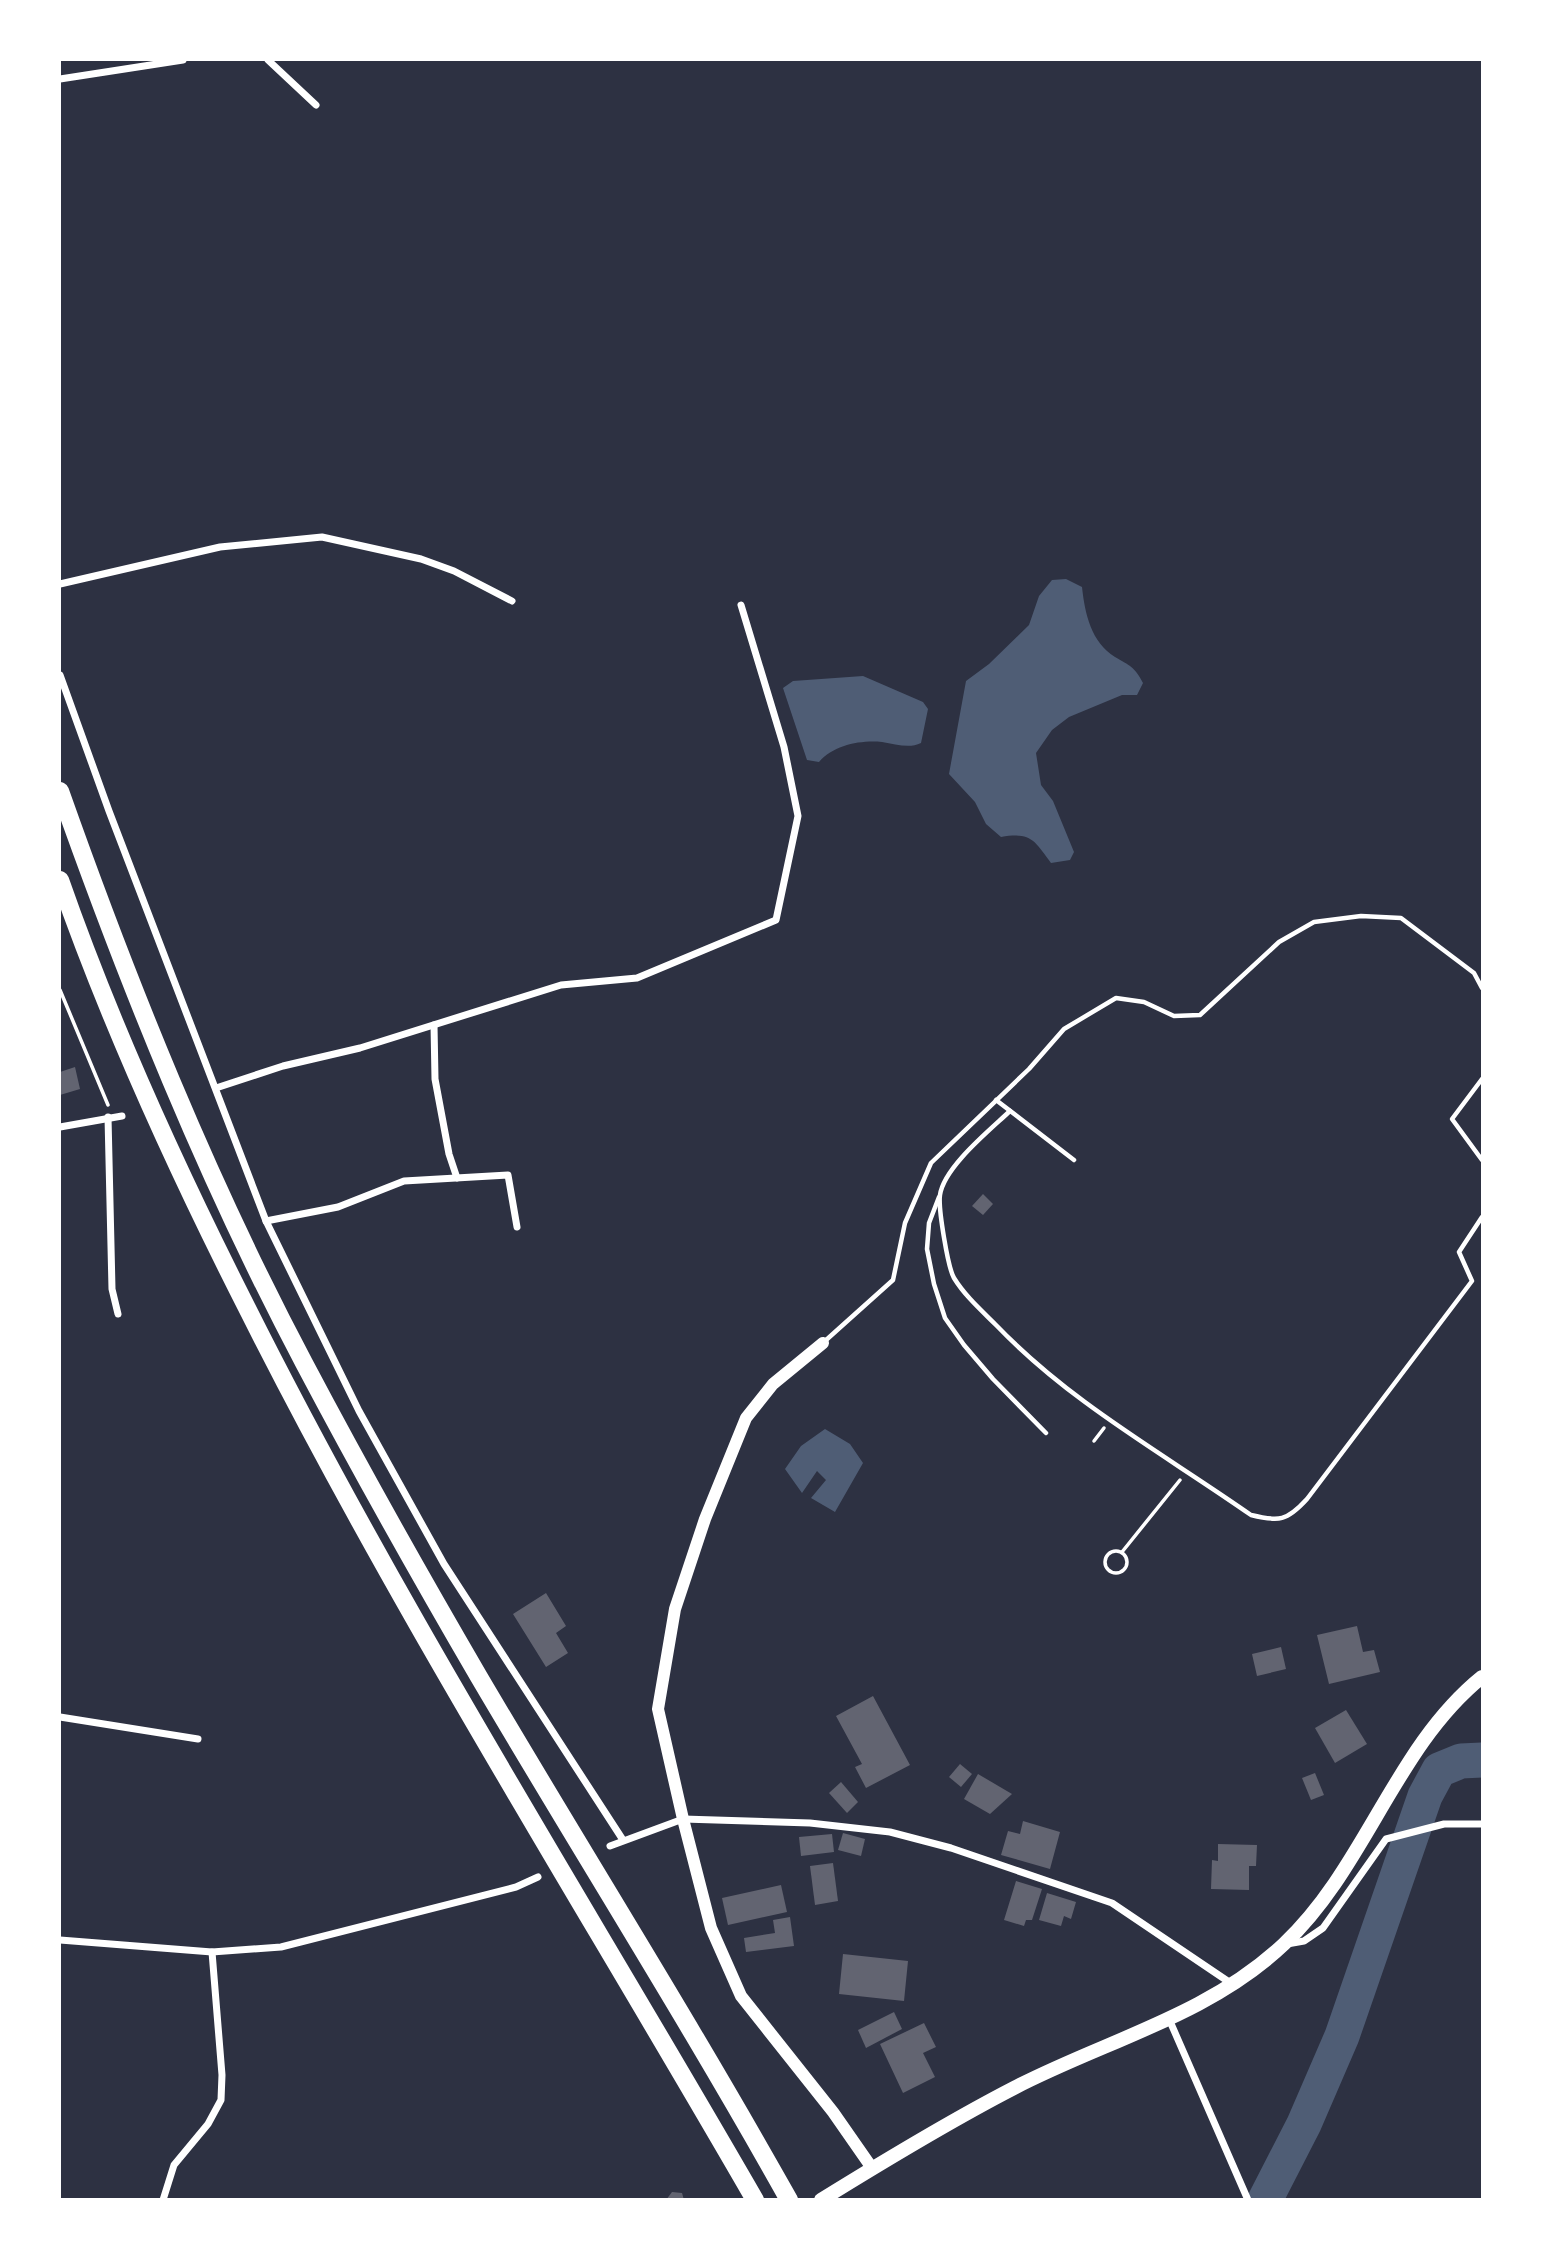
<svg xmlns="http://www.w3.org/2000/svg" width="1542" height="2259" font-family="Literata,serif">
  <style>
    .water { fill: #4f5d75 }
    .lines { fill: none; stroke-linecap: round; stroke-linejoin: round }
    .river { stroke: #4f5d75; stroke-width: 35 }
    .building { fill: #626471 }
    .path { stroke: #fff; stroke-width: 3.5 }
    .service { stroke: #fff; stroke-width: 4.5 }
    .minor { stroke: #fff; stroke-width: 7 }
    .tertiary { stroke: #fff; stroke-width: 12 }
    .secondary { stroke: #fff; stroke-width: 14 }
    .motorway { stroke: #fff; stroke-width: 18 }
  </style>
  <rect width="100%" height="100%" fill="#2d3142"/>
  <g class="water">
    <path d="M1066,579l16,8c3,27 9,55 33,70 15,9 19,9 28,26l-6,12h-15l-53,22 -17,13 -16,23 5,32 12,16 21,51 -4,8 -19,3c-17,-23 -20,-31 -50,-26l-15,-13 -11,-22 -26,-28 17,-93 23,-17 40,-39 10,-29 13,-16z"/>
    <path d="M863,676l60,26 5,7 -7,34c-12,6 -25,1 -39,-1 -22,-2 -48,3 -63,20l-12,-2 -24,-72 10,-7z"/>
    <path d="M825,1429l25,15 13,19 -28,49 -24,-14 15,-18 -9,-9 -15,22 -17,-24 16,-23z"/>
  </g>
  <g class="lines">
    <path class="river" d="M1265,2200l39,-76 38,-88 83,-240 14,-26 22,-9 21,-1"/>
  </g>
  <g class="building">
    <path d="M75,1067l5,22 -20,6v-23z"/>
    <path d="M983,1194l10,10 -10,11 -11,-9z"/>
    <path d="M546,1593l20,33 -10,7 12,20 -22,14 -33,-53z"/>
    <path d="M1357,1626l6,26 11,-2 6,22 -51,12 -12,-49z"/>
    <path d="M1281,1647l5,22 -29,7 -5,-22z"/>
    <path d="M873,1696l37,69 -44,23 -11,-21 7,-3 -26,-48z"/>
    <path d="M1346,1710l21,34 -32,19 -20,-35z"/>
    <path d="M960,1764l12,10 -11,13 -12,-10z"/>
    <path d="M1315,1773l9,22 -13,5 -9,-22z"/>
    <path d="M978,1774l34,20 -22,20 -26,-15z"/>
    <path d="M841,1782l17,20 -11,11 -18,-20z"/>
    <path d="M1023,1821l37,11 -10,37 -49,-14 7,-24 12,3z"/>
    <path d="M843,1833l22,6 -4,17 -23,-6z"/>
    <path d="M832,1834l2,18 -33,4 -2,-19z"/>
    <path d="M1218,1844l39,1 -1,21h-7v24l-38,-1 1,-29 6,1z"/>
    <path d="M833,1863l5,38 -23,4 -5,-39z"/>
    <path d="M1016,1881l26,8 -10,31h-6l-2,6 -20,-6z"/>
    <path d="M781,1885l6,27 -59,13 -6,-27z"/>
    <path d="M1047,1893l29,9 -5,17 -7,-3 -3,10 -22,-6z"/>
    <path d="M790,1917l4,29 -48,6 -2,-14 31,-5 -2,-13z"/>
    <path d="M843,1954l65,7 -4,40 -65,-7z"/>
    <path d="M894,2012l8,17 -36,19 -8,-18z"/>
    <path d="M924,2023l12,24 -13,6 12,24 -32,16 -23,-49z"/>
    <path d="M672,2192l10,1 2,7h-18z"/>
  </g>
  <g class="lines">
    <g class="path">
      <path d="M60,990l48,115"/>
      <path d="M1094,1441l10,-13"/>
      <circle cx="1116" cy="1562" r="11"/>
      <path d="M1122,1552l58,-72"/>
    </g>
    <g class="service">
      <path d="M1482,1079l-30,40 30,41"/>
      <path d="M996,1100l78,60"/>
      <path d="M1010,1111c-20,19 -66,56 -70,84 -2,13 8,73 14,83 11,18 28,33 43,48 74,77 167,128 254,189 28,7 36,6 56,-16l165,-218 -13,-29 23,-35"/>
      <path d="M939,1197l-10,26 -2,26 7,35 11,34 19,27 29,34 53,54"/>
      <path d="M825,1341l68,-61 12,-57 26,-60 98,-94 35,-40 52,-31 28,4 30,14 26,-1 79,-73 35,-20 47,-6 40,2 73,55 8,15"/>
    </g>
    <g class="minor">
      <path d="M268,60l48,45"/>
      <path d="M60,79l123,-19"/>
      <path d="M60,584l160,-37 102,-10 99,22 33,12 58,30"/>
      <path d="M60,675l49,136 157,410 93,190 85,153 179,276"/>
      <path d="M434,1025l1,54 14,75 8,24"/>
      <path d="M216,1088l67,-22 77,-18 201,-63 76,-7 139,-58 22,-104 -14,-69 -43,-142"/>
      <path d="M108,1117l4,172 6,25"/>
      <path d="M60,1127l62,-11"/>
      <path d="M266,1221l72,-14 66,-26 104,-6 9,52"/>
      <path d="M60,1717l138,22"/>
      <path d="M610,1846l73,-27 127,4 80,9 61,16 161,55 120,81"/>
      <path d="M60,1940l152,12 69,-5 235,-60 22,-10"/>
      <path d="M1287,1944l17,-3 19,-13 63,-89 58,-15h38"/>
      <path d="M1169,2019l79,181"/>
      <path d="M163,2200l11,-35 34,-41 13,-24 1,-25 -10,-123"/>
    </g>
    <path class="tertiary" d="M823,1343l-50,41 -27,34 -41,101 -30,90 -17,100 25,110 28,109 30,68 92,116 39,56"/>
    <path class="secondary" d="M821,2200c63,-39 127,-78 193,-112 90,-47 194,-72 270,-144 82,-77 111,-197 198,-267"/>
    <g class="motorway">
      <path d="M60,791c69,195 147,389 244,572 56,106 115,211 175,314 103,175 211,346 310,523"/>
      <path d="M60,880c51,146 116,288 186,426 154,307 338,597 509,894"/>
    </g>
  </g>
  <rect width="1542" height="2259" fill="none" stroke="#ffffff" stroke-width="122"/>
</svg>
